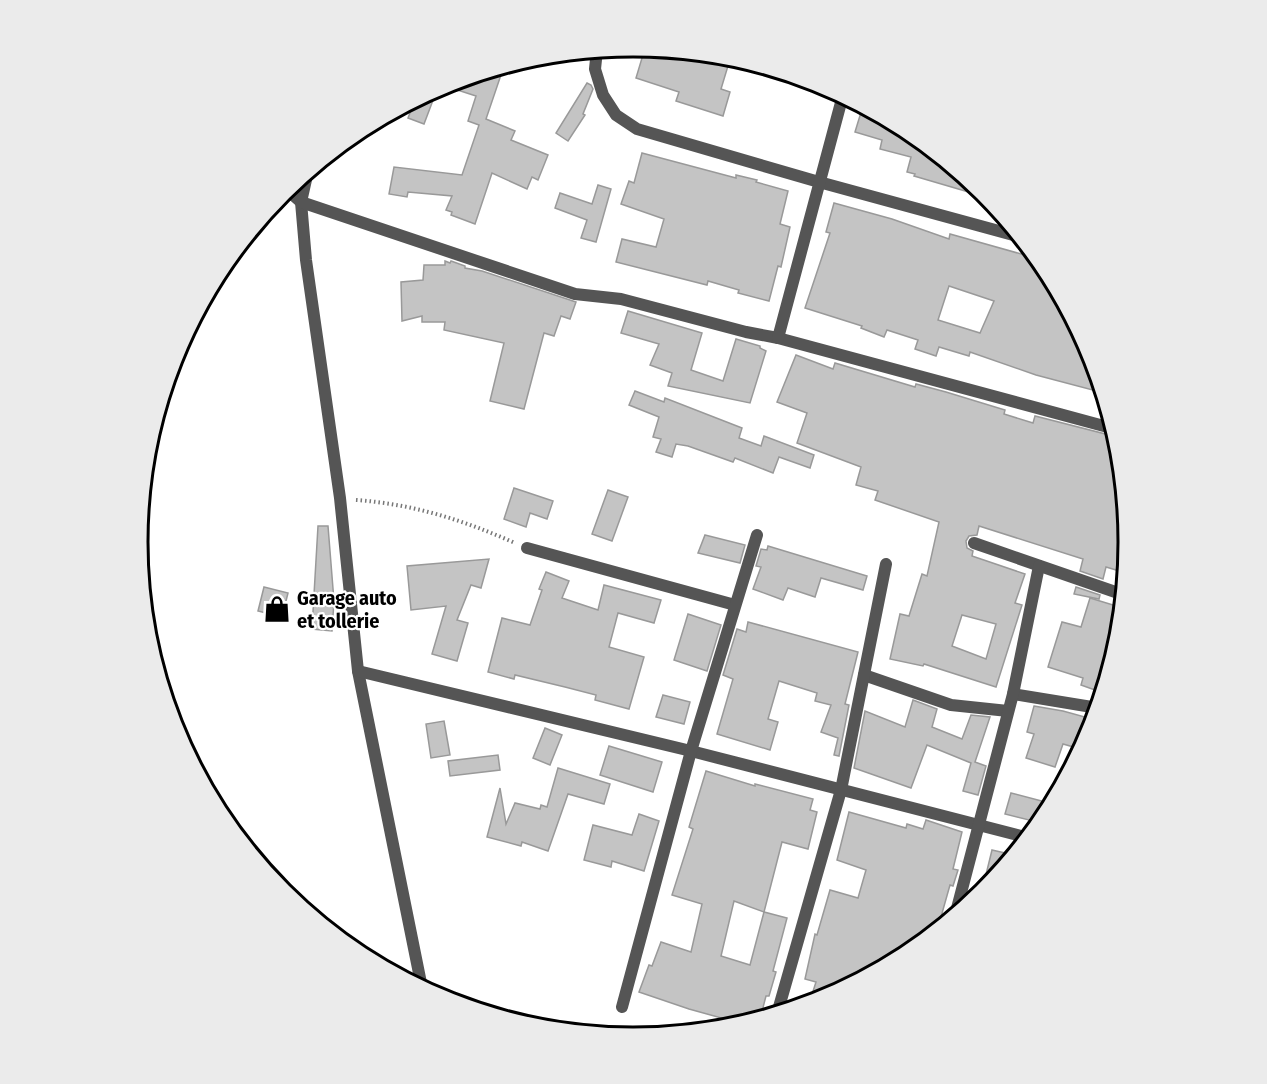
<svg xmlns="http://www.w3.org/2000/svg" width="1267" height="1084" font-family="'Fira Sans Condensed',sans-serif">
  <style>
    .building { fill: #c4c4c4; stroke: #999; stroke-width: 1.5; fill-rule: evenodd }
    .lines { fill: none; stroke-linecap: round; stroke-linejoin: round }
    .path { stroke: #777; stroke-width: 4; stroke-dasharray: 1.5 3; stroke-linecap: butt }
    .street { stroke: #555; stroke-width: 12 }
    .labels { text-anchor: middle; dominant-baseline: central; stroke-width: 4.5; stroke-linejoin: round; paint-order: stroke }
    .poi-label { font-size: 20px; font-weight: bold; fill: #000; stroke: #fff; text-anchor: start }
    .rim { fill: none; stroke: #000; stroke-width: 3 }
  </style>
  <rect width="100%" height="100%" fill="#fff"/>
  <g class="building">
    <path d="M645,48l86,8 -10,33 9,3 -7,24 -47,-15 3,-9 -43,-14z"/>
    <path d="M504,66l-18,53 29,12 -4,9 37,15 -10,25 -6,-3 -5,12 -35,-16 -17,51 -24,-9 1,-3 -6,-2 6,-14 -44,-4 -1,5 -18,-3 5,-27 68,8 17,-50 -11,-4 8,-25 -34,-11z"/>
    <path d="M587,83l4,2 2,4 -10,25 2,1 -17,26 -12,-8z"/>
    <path d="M438,87l-14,37 -16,-6 7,-18z"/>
    <path d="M862,109l18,6 29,15 80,68 -75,-22 1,-2 -8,-2 4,-15 -31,-8 2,-9 -27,-8z"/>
    <path d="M642,153l94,25v-3l21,5 -1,2 32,9 -8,33 10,3 -9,40 -3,-1 -9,35 -31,-8 1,-3 -31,-9 -1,4 -91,-23 6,-23 34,8 8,-28 -43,-15 8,-23 5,2z"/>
    <path d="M598,185l13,4 -15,53 -15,-4 6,-18 -32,-12 5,-15 32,11z"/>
    <path d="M834,203l58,16 57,20 1,-5 89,25 7,8 45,85 13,41 -68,-18 -66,-23 -1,4 -30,-9 -3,9 -21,-7 3,-9 -31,-10 -3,7 -23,-9 1,-2 -57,-18 25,-75 -4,-1zM949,286l45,15 -14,32 -42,-13z"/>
    <path d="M445,261l5,2 1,-2 14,5v2l17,3 94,31 -6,17 -9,-3 -7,20 -10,-3 -20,76 -34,-8 14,-58 -60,-13 1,-8h-23v-6l-20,5 -1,-39 22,-2 1,-15h21z"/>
    <path d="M628,311l74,22 -11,37 32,11 13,-42 24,7v2l6,3 -16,52 -82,-17 4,-13 -22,-8 9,-21 -38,-11z"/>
    <path d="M796,355l37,14 2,-6 80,24 1,-3 30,8 59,18 -1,4 29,9 2,-7 82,21 3,9 9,96 -3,31 -20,-6 -3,12 -23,-8 3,-12 -104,-33 -2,9 -8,1 -3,5 1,7 6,3 -1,5 53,18 -10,29 7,2 -26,82 -72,-23 -1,2 -33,-7 10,-45 9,2 13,-42 5,2 12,-54 -64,-22 3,-9 -22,-6 5,-18 -64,-24 10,-30 -30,-11zM962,615l34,9 -10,35 -34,-13z"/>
    <path d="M635,391l29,11 1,-4 77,30 -3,10 22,8 3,-10 50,19 -4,13 -31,-11 -6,16 -38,-15 -2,4 -45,-16 -12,-2 -4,13 -16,-5 5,-13 -8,-2 6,-20 -30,-12z"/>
    <path d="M514,488l39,13 -6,18 -17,-6 -4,14 -22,-8z"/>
    <path d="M608,490l20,7 -16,44 -20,-7z"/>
    <path d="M318,526h10l6,75 -2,30 -20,-2z"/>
    <path d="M705,535l40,10 -5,18 -42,-10z"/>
    <path d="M768,546l99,30 -4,14 -42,-12 -6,19 -27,-9 -5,12 -30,-11 8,-22 -5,-1 5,-17 6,1z"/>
    <path d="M489,559l-8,29 -10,-3 -14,35 11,3 -11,38 -25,-7 14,-48 -35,4 -4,-44z"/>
    <path d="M546,572l23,9 -7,17 36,12 6,-25 57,15 -7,23 -36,-10 -9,34 35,10 -15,52 -34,-9 1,-5 -31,-8 -50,-12 -1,4 -26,-7 14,-54 28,7 12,-35 -3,-1z"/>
    <path d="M264,587l24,6 -6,24 -24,-6z"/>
    <path d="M1076,587l24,8 -1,4 -25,-5z"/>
    <path d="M1090,598l33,10 -4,31 -12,40 -7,-2 -5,13 -14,-5 2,-7 -35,-11 14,-45 19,5z"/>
    <path d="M688,614l33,11 -14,46 -33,-11z"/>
    <path d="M748,622l110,30 -13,52 4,1 -10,51 -5,-1 4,-17 -17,-6 10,-27 -16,-4 2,-8 -38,-12 -11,38 10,3 -8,28 -53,-16 16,-55 -10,-4 14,-46 9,3z"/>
    <path d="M663,695l27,7 -6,22 -28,-7z"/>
    <path d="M913,700l24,9 -5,18 30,12 9,-24 19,2 -15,45 11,4 -8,29 -15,-4 8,-28 -44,-18 -16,43 -57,-20 11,-57 40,16z"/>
    <path d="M1034,706l29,5 22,6v7l-8,24 -14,-4 -8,23 -29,-9 8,-24 -7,-2z"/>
    <path d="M444,721l6,34 -19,3 -5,-34z"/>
    <path d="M545,728l17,7 -12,30 -17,-7z"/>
    <path d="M609,746l53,16 -9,30 -53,-17z"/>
    <path d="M498,755l2,15 -50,6 -2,-15z"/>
    <path d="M558,768l52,16 -6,20 -36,-10 -20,57 -26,-9 -1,4 -34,-9 13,-49 6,36 9,-21 25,6 1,-4 6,2z"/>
    <path d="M706,771l49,15v-2l58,15 -3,11 7,2 -9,37 -26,-7 -18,70 -30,-11 -13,55 29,9 14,-53 23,6 -14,53 3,1 -7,24h-3l-6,23 -17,5 -54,-15 -50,-17 10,-27 3,1 9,-24 30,10 11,-48 -30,-9 21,-66 -4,-2z"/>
    <path d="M1011,793l42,11 -12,19 -36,-9z"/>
    <path d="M849,812l57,16 1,-4 16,5 3,-9 36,12 -9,37 5,1 -5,16 -3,-1 -13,46 -29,23 -85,46 -14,4 7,-22 -11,-3 10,-45 2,1 13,-45 28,8 8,-28 -29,-10z"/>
    <path d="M639,814l20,7 -15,50 -32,-10 -1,6 -27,-7 9,-35 39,10z"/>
    <path d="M992,850l22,5 -33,40z"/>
  </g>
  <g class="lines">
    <path class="path" d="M356,500c57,4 107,20 159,43"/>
    <g class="street">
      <path d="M597,50l-2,19 8,26 13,20 21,14 182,53 202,55"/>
      <path d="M308,171l-7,31 5,58 34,238 18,173 64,317"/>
      <path d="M286,189l15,13 274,92 46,5 125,33 32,6 337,91"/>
      <path d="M778,338l65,-243"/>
      <path d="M974,543l150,52"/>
      <path d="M527,548l208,57"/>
      <path d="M358,671l333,80 338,87"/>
      <path d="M864,675l87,30 57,6"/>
      <path d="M1013,694l85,14"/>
      <path d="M955,916l58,-222 26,-128"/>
      <path d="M622,1007l69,-256 66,-216"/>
      <path d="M777,1014l64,-224 45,-226"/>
    </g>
  </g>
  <defs>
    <symbol id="shop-bare" viewBox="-9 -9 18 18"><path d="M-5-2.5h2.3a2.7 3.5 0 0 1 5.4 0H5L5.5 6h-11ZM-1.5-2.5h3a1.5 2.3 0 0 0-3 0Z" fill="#000" stroke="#fff" stroke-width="2.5" paint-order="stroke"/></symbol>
  </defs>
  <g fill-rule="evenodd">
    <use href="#shop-bare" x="258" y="590" width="38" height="38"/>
  </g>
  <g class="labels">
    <g class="poi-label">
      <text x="297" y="598">Garage auto<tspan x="297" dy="23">et tollerie</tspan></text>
    </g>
  </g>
  <path d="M0 0H1267V1084H0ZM148 542a485 485 0 1 1 970 0a485 485 0 1 1-970 0Z" fill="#ebebeb" fill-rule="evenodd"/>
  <path class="rim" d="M148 542a485 485 0 1 1 970 0a485 485 0 1 1-970 0Z"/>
</svg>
